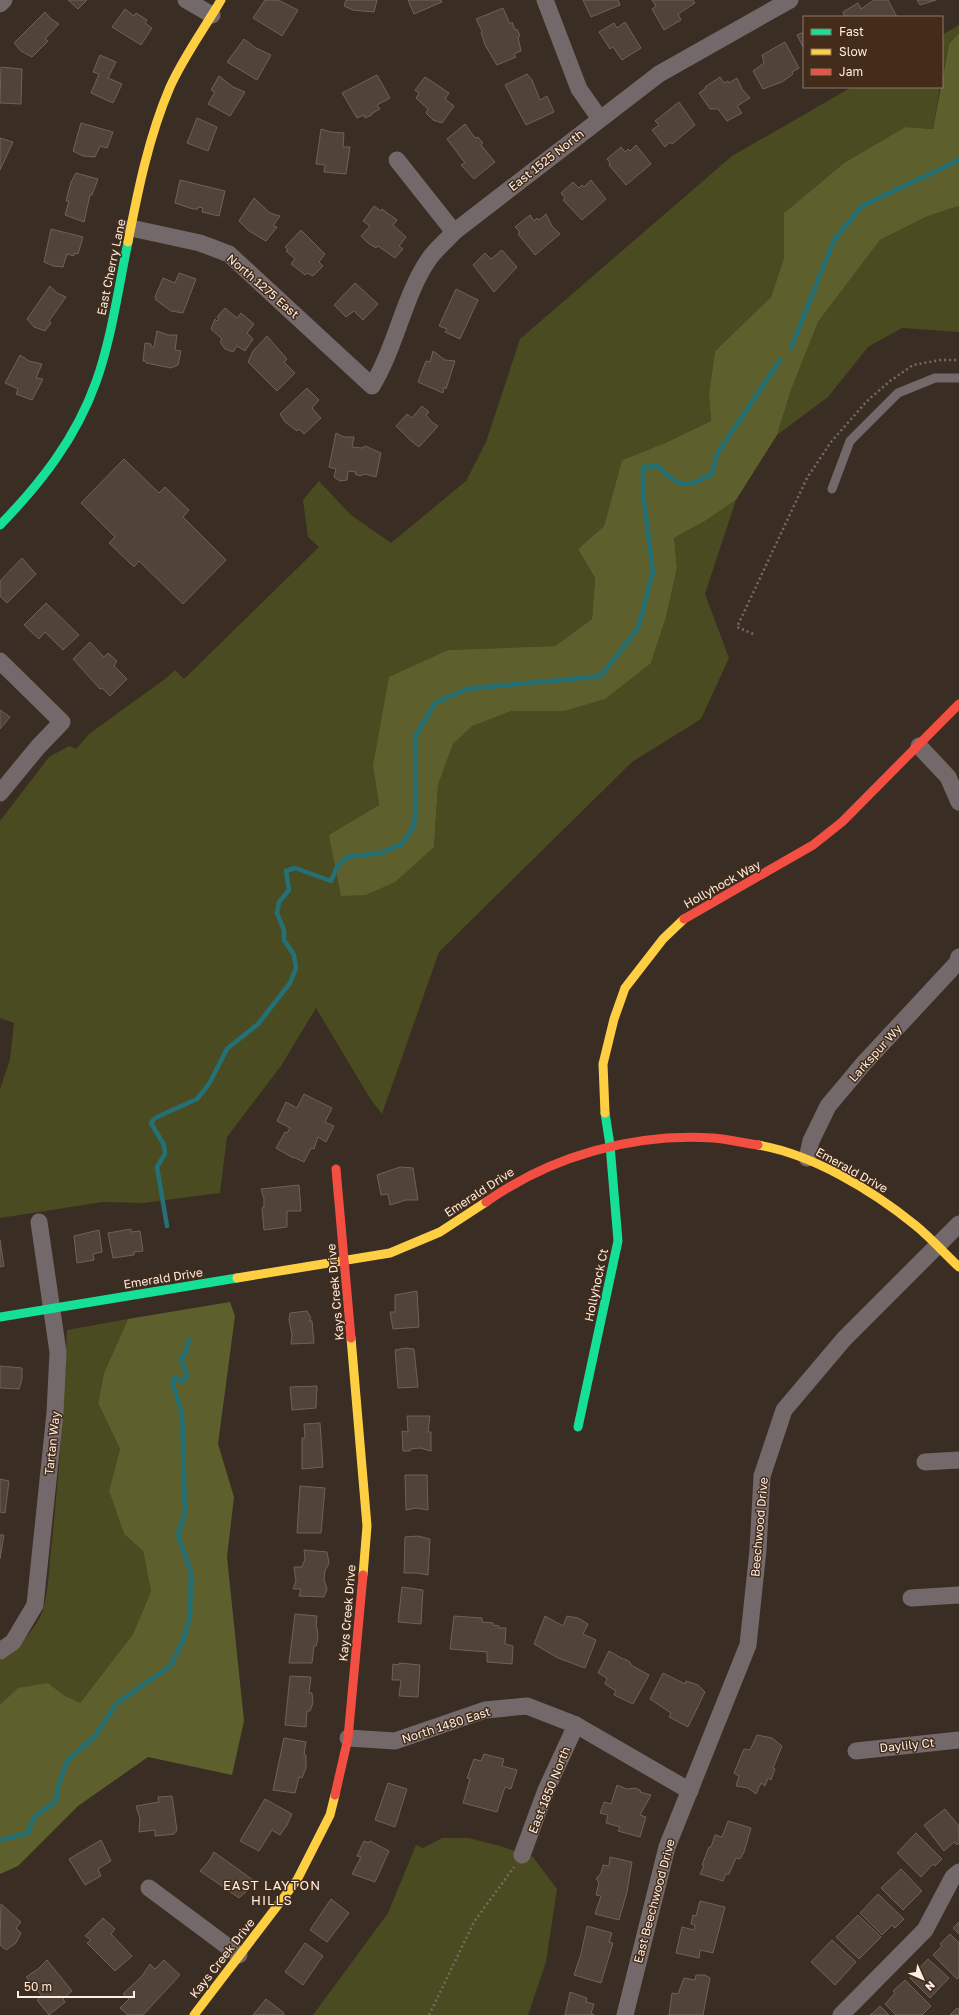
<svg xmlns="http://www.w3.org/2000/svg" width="959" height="2015" font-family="'Golos Text',sans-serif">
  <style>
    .green { fill: #4a4b20 }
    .forest { fill: #5d602d }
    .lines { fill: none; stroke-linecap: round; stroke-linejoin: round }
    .stream { stroke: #237176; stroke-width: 4.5 }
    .building { fill: #524339; stroke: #6d625a }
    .path { stroke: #766b68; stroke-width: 2.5; stroke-dasharray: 2 3; stroke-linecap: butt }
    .lane { stroke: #74696a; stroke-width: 9 }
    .street { stroke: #74696a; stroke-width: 17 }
    .fast { stroke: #16e098; stroke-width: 9 }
    .slow { stroke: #ffcf43; stroke-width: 9 }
    .jam { stroke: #f24e42; stroke-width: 9 }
    .labels { text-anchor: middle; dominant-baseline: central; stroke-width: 3; stroke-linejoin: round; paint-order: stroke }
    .street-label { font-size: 12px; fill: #fdede3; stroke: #432c1a }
    .neighbourhood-label { font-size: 13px; letter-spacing: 1px; fill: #fdede3; stroke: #432c1a }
  </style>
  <rect width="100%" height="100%" fill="#3a2d23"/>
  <g class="green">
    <path d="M959,25v8l-10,11 -7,34v-43z"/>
    <path d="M852,87h88l-7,42 -28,-2 -61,36 -60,50v45l-13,39 -56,54 -6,43 2,27 -46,22 -43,17 -18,66 -26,23 17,29 -3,41 -37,27 -107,4 -75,116 6,39 -50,31 105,11 4,-62 15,-41 19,-19 39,-14h53l87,-48 15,-46 11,-49 -3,-30 31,-17 31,-21 -31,94 24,64 -28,61 -69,43 -193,190 -57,162 -11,-14 -55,-92 -35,58 -54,71 -7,56 -77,10 -40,-1 -103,16v-129l10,-30 4,-36 -14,-5v-197l49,-64 20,-11 7,3 13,-15 76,-55 10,-9 9,9 135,-132 -11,-10 -5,-37 16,-19 32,34 40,28 75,-62 20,-39 34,-103 212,-183z"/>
    <path d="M959,206v126l-57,-4 -34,19 -40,50 -51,38 14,-45 27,-68 62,-82 48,-24z"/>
    <path d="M128,1319l-24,54 -6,30 22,46 -11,42 15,43 19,17 8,40 -18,43 -54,70 -14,-8 -17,-13 -48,22v-45c16,-10 30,-25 39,-41 9,-15 10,-51 12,-69 8,-73 13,-146 16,-220z"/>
    <path d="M442,1838h27l31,8 33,11 24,32 -11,73 -18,53h-215l75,-102 28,-68 7,3z"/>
  </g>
  <g class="forest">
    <path d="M959,33v173l-31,10 -48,24 -62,82 -27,68 -14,45 -41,65 -31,21 -31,17 3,30 -11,49 -15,46 -46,36 -41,12h-53l-39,15 -19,18 -15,41 -4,62 -39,35 -29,13 -25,1 -12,-61 50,-30 -6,-39 16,-89 59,-27 107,-4 37,-27 3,-41 -17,-29 26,-23 18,-66 43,-17 46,-22 -2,-27 6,-43 56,-54 13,-39v-45l60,-50 61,-36 28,2 16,-85z"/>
    <path d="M230,1302l5,14 -17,128 16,53 -7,60 17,164 -12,54 -84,-18 -70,49 -60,60 -18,8v-169l18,-17 30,-5 17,13 15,7 53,-69 18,-43 -8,-40 -19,-17 -15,-43 11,-42 -22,-46 6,-30 24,-54z"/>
  </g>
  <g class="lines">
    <g class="stream">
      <path d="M791,348l43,-108 28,-34 97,-46"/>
      <path d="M167,1226l-10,-59 8,-13 -1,-9 -13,-22 4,-5 42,-19 12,-15 18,-35 31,-25 32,-41 6,-15 -2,-13 -10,-15v-10l-7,-17 2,-11 10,-12 -3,-19 9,-3 36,13 6,-14 10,-10 33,-4 22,-9 12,-18 2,-27 -1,-62 20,-34 32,-14 134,-13 37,-48 15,-56 -10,-79v-26l15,-1c22,22 26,23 54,8l5,-20 63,-94"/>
      <path d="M0,1840l28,-7 6,-16 22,-16 2,-14 9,-26 28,-25 21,-32 54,-38 12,-23 8,-26 1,-45 -13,-37 7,-22 -3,-100 -10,-32 3,-3 8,3 4,-6 -6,-16 4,-5 4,-15"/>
    </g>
  </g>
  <g class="building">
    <path d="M68,0h19l-9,9z"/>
    <path d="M265,0h13l20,10 -16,26 -29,-18z"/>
    <path d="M346,0h31l-3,12 -21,-2 -9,-4z"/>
    <path d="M408,0h33l1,2 -28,12z"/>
    <path d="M583,0h35l2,5 -29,12z"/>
    <path d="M652,0h41l2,3 -17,11 3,6 -17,10 -12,-21 4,-3z"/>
    <path d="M874,0h14l9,17h-52l-2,-5 15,-9 3,6z"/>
    <path d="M917,0h19l-16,5z"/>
    <path d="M503,8l7,16 2,-2 3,8 2,-1 3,7 -2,1 3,14 -7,3 2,3 -19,8 -12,-20 -4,-13 1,-1 -6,-12z"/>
    <path d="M125,9l9,7 2,-3 11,7 -2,3 7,5 -11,17 -29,-18z"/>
    <path d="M45,12l6,7 8,5 -14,15 3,2 -16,16 -11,-6 -7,-8z"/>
    <path d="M625,22l16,26 -19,12 -9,-13 -3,2 -11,-17 15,-9 3,5z"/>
    <path d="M804,32v17l-7,-14z"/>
    <path d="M244,39l12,9 15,7 -14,25 -30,-18z"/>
    <path d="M785,42l14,26 -7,4 1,2 -11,8 -19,7 -10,-18 11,-8 -2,-8z"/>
    <path d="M100,55l16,7 -8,16 14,6 -9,19 -22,-10 8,-19 -6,-2z"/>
    <path d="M1,67l21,2 -1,35 -21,-1z"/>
    <path d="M527,74l5,6 8,20 7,-4 7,16 -28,13 -21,-40z"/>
    <path d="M377,75l13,23 -13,7 3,4 -9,5 1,1 -7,3 -1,-3 -7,3 -15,-25z"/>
    <path d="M219,76l14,11 12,5 -15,24 -22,-12 7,-12 -4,-2z"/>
    <path d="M425,77l24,16 -4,6 9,7 -12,17 -9,-3 -7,-7 2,-4 -12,-11 3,-5 -4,-3z"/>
    <path d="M720,77l4,6 4,-2 1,2 8,-5 5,11 8,9 -13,8 5,7 -15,8 -9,-12h-8l-11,-16 7,-5 -1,-1z"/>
    <path d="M679,102l16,23 -23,19 -2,-2 -5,5 -13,-17 7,-5 -4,-4z"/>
    <path d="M197,118l20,9 -9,24 -21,-8z"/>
    <path d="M81,123l32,9 -6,16 -7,-2 -5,11 -12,-1 -10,-5z"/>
    <path d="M465,124l10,14 3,-1 5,6 -2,2 14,17 -21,17 -13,-14 4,-2 -18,-24z"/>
    <path d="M321,129l10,3 13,1 -1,14h7l-4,27 -22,-2 1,-7 -9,-1z"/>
    <path d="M0,138l13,4 -13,28z"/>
    <path d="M636,145l15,19 -25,21 -17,-20 1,-2 -3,-4 14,-12 4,5 3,-3 2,2z"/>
    <path d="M76,173l22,6 -6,16h-2l-6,27 -19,-7 4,-14h-3l5,-19z"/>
    <path d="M180,180l45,11 -6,25 -17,-4 1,-4 -5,-1v2h-5l-18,-6z"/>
    <path d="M591,180l15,19 -24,21 -19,-20 2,-2 -4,-5 12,-11 6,6 3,-3 2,2z"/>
    <path d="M254,198l16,15 10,3 -7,10 4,1 -11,14 -17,-10 -10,-10z"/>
    <path d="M374,206l7,5 1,-2 15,11 -4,5 13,12 -7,9 4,3 -8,9 -17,-12 -2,2 -8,-5 -7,-7 9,-10 -7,-5z"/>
    <path d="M546,214l6,12 8,8 -25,21 -17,-21 2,-2 -5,-5 15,-12 4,6 3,-3 2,2z"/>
    <path d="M51,229l32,8 -5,17 -4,-1v3l-7,-2 -4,13 -10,-1 -9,-4z"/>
    <path d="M301,230l24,24 -6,8 4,4 -10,10 -6,-3 -2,2 -14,-11 4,-5 -9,-8 2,-1 -3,-3z"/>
    <path d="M502,250l15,17 -23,25 -21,-27 12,-12 6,6z"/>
    <path d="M179,273l17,6 -13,34 -12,-2 -15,-11 -1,-3 8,-19 12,5z"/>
    <path d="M355,283l23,21 -15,16 -9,-9 -8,6 -12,-12z"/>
    <path d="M50,286l7,7 9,4 -17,24 2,2 -6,8 -11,-4 -7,-8z"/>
    <path d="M456,289l22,11 -18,39 -15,-7 2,-3 -8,-3z"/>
    <path d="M225,308l12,10 4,-5 13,11 -7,9 6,6 -8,12 -8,-5 -4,6 -8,-3 -5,-7 2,-3 -11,-10 4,-10 2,2 2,-2 -2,-2z"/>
    <path d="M157,331l11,4h9l-2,15 6,1 -3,14 -7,3 -25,-5v-2h-3l2,-18 6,1v3h3z"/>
    <path d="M267,336l20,23 -3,3 11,11 -18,18 -29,-29 5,-11z"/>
    <path d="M433,351l12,9 10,1 -9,28 -2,-2 -1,6 -25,-11 8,-21 4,1z"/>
    <path d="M20,355l9,6 13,3 -6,14 7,1 -11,21 -16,-6 2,-5 -13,-6z"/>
    <path d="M307,388l12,12 -7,8 9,10 -17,16 -5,-5 -2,2 -12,-9 -5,-8z"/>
    <path d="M422,406l7,6 -3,3 6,7 6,4 -19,21 -8,-6 -15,-15 11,-12 5,4z"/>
    <path d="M336,433l8,4h10l-2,10 10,1 3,-2 16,7 -5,24 -11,-3 -5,2 -5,-2 1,-2 -8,-1 -1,9 -7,1 -6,-4 2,-8 -7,-2z"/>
    <path d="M124,459l35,34 6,-6 24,23 -6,7 43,43 -43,44 -44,-43 -5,6 -25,-24 6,-6 -34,-34z"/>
    <path d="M22,558l14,16 -29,29 -7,-7v-15z"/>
    <path d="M46,603l33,32 -16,15 -18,-18 -6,7 -15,-14z"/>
    <path d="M90,642l14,15 4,-4 9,8 -3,5 13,13 -17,17 -8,-8 -2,1 -27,-30z"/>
    <path d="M0,710l10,7 -10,12z"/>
    <path d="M304,1094l28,14 -7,14 9,4 -8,16 -8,-5 -4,12 -3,-1 -7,14 -11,-5v1l-17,-10 9,-16 2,1 3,-5 -13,-7 9,-19 11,6z"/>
    <path d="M400,1167l13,1 5,32h-12l-16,5 -2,-11 -7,1 -4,-20z"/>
    <path d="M299,1185l2,26h-14v16l-23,3 -2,-22 2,-1v-8l-3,-10z"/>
    <path d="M131,1229v3l9,-1 3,20 -9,1v3l-21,3 -5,-25z"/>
    <path d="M99,1230l3,22 -9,2 1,6 -17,3 -3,-27z"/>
    <path d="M0,1240l4,26 -4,1z"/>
    <path d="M417,1291l2,36 -26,2 -3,-17h5v-17z"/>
    <path d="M307,1311l4,7 -2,3h3l2,22 -23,1 1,-9 -3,-15 1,-7z"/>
    <path d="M405,1348l9,1 4,38 -20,1 -3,-38z"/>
    <path d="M0,1366l22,2v11l-3,10 -19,-1z"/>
    <path d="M317,1386l-1,22 -24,2 -2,-23z"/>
    <path d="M407,1416h23l-2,16h3v19l-11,-3 -10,1v2h-7l-1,-20 6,1z"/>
    <path d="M320,1423l3,44 -21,2v-31h3l-1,-14z"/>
    <path d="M405,1475h22l1,35 -12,-2 -10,2z"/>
    <path d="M0,1479l9,2 -4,32 -5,-1z"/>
    <path d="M300,1486l25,2 -4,45h-24z"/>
    <path d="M0,1535h4l-4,24z"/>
    <path d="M418,1536l12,3 -2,36 -12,-2h-12l1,-36z"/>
    <path d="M304,1550l23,2 2,11 -4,8 -1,8 3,10 -3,8 -25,-1 2,-7h-8l3,-8 -2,-14h8l3,-8z"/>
    <path d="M402,1587l21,3 -2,34 -23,-2z"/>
    <path d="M295,1614l22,2 -1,12h1l1,10 -2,8h-2l-2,17h-23z"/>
    <path d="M454,1616l28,2v4l11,1v2l6,1v2h7l-1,16 8,2 -1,18 -25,-2v-10l-37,-3z"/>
    <path d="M545,1616l18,10 4,-10 11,2 10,6 -5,10 13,6 -11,28 -27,-10 -24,-14z"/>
    <path d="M609,1651l14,8h2l5,3 1,3 18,10 -16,29 -19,-9 2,-4 -11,-7 2,-6 -9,-5z"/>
    <path d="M399,1663l21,2 -2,32 -19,-1 2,-16h-9l1,-16 6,1z"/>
    <path d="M663,1673l22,11 1,-3 12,4 7,7 -17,35 -19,-10 2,-4 -21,-14z"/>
    <path d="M290,1676l21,1 -2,16h3l1,10 -3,8h-3l-1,16 -21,-2z"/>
    <path d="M757,1735l15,3 10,8 -9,22 2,1 -4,11 -3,-2 -3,8 -4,-3 -5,11 -8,-6 -12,-2 3,-10 -5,-3 10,-24 6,1z"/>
    <path d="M284,1738l22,4 -2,13h2v13l-4,10 -3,-1 -4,16 -22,-3z"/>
    <path d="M484,1754l20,5 -2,7 15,4 -6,19 -6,-2 -8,25 -34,-9 7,-24 -3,-1 7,-19 7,2z"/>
    <path d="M388,1783l19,6 -12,38 -20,-7z"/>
    <path d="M617,1785l10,4 9,-1 5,3 -1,1 11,3 -11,20 6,2 -6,20 -22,-6 2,-4 -14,-4 2,-8 -8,-2 4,-11 7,2z"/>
    <path d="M172,1796l5,34 -3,4 -19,2v-6l-16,2 1,-13 -4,-13 23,-4 -1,-5z"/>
    <path d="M265,1799l27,15 -5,11 -7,10 -8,-5 -13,21 -19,-10z"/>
    <path d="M945,1809l14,17v17l-2,2 -3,-3 -10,9 -20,-26z"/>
    <path d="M728,1821l23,7 -7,24 -4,7 -4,-1 -7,16h-3l-3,7 -23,-7 4,-8 -2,-1 7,-18h2l4,-12 7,2z"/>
    <path d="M916,1833l26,26 -7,7 -2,-2 -12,13 -24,-24z"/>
    <path d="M101,1840l10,21 -13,8 3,7 -16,9 -16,-26z"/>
    <path d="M364,1841l5,2 1,-2 19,10 -14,31 -23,-8 9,-17 -4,-1z"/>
    <path d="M214,1852l39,28 -6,11 -8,7 -39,-27 9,-10z"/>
    <path d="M610,1857l22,5 -5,30 -8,28 -24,-6 6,-18 -5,-1 3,-13 -3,-3 5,-6 2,-8 6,1z"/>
    <path d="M901,1869l21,22 -19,19 -22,-22z"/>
    <path d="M878,1894l26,25 -9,9 -3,-3 -10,10 -22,-22z"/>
    <path d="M331,1899l18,14 -22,29 -17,-12z"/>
    <path d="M700,1901l25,6 -12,46 -13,-3 -1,8 -23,-5 6,-26 12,3 1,-5 -4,-1 2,-9 3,1z"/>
    <path d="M1,1904l20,18 -5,6 5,5 -5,10 -10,7 -6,-5z"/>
    <path d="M858,1915l23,22 -22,22 -23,-22z"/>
    <path d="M103,1918l12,11 -4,5 21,22 -17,15 -28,-28 4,-3 -6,-4z"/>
    <path d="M959,1922v12l-6,-6z"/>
    <path d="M587,1926l25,7 -3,9 4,1 -12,40 -27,-8 7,-21z"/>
    <path d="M950,1934l9,9v34l-2,2 -24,-24 9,-9 -2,-2z"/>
    <path d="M832,1940l24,22 -21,23 -24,-23z"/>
    <path d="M305,1943l18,13 -20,29 -18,-13z"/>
    <path d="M928,1959l21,19 -19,20 -20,-20z"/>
    <path d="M47,1960l25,31 -9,8 2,3 -16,13 -12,-15 5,-4 -16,-19 12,-8z"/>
    <path d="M164,1960l16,15 -37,40h-15l-8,-7 9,-9 -6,-5 19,-18 8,-12 5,5z"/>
    <path d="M696,1975h9l5,3 -7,37h-34l3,-22 6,1 6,-16 11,2z"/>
    <path d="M905,1980l26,26 -9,9h-26l-11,-11 10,-11 -2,-2z"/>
    <path d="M570,1992l17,6 -1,4 8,2 -3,9 3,2h-29z"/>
    <path d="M266,1999l18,14 -1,2h-30z"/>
    <path d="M880,2006l9,9h-19l4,-3z"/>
    <path d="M957,2008l2,1v6h-9z"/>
  </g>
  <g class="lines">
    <g class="path">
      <path d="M753,634l-16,-7 70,-149 24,-36 36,-41 23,-20 23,-16 27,-5h19"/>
      <path d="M429,2015l45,-93 40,-55"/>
    </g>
    <path class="lane" d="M832,489l18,-48 48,-48 37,-15h24"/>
    <g class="street">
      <path d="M186,0l26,15"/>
      <path d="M545,0l34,89 21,30"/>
      <path d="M0,4l4,-4"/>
      <path d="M397,160l57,72"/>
      <path d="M131,228l69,15 29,11 143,132c24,-39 32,-91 57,-127 7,-10 17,-18 25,-27l205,-158 131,-74"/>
      <path d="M0,661l62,61 -24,25 -38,46"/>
      <path d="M919,746l29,31 11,25"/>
      <path d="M807,1158l4,-17 17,-35 36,-43 93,-100 2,-6"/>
      <path d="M925,1462l34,-2"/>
      <path d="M911,1598l48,-3"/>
      <path d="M0,1651l13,-9 22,-37 20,-192 3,-61 -19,-130"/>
      <path d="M348,1738l47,3 90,-31 42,-4 49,19 114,66"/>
      <path d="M856,1751l103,-11"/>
      <path d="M522,1855l24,-65 30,-65"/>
      <path d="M149,1888l90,67"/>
      <path d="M625,2015l42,-168 81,-202 10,-95 4,-74 22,-66 60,-71 115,-115"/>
      <path d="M841,2015l84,-85 28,-53 6,-5"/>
    </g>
    <g class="fast">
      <path d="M0,525c41,-42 76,-87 96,-143 16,-45 22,-93 32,-140"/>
      <path d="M0,1317l237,-39"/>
      <path d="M578,1427l40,-186 -8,-96 -5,-32"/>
    </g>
    <g class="slow">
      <path d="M128,242c10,-52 21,-106 42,-155 14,-31 34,-58 51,-87"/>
      <path d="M605,1113l-2,-49 11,-45 11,-31 38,-49 21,-20"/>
      <path d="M758,1145c54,9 114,45 157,80 15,12 29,28 44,42"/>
      <path d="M237,1278l153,-25 50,-21 46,-30"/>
      <path d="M351,1338l16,188 -4,49"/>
      <path d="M194,2015l103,-135 33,-65 5,-20"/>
    </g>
    <g class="jam">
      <path d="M684,919l129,-74 29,-23 117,-118"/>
      <path d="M336,1169l15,169"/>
      <path d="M486,1202c65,-46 147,-69 227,-64 15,1 30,5 45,7"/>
      <path d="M335,1795l13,-57 15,-163"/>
    </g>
  </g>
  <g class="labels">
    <g class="street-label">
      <text transform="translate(546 160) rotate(-38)">East 1525 North</text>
      <text transform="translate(111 267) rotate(-78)">East Cherry Lane</text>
      <text transform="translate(263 286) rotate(41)">North 1275 East</text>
      <text transform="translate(722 884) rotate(-29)">Hollyhock Way</text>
      <text transform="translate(875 1053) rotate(-48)">Larkspur Wy</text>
      <text transform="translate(852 1170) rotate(29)">Emerald Drive</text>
      <text transform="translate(479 1192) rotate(-33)">Emerald Drive</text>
      <text transform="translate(163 1278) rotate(-9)">Emerald Drive</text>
      <text transform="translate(596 1285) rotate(-78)">Hollyhock Ct</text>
      <text transform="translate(335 1292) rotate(-95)">Kays Creek Drive</text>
      <text transform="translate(52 1443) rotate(-84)">Tartan Way</text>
      <text transform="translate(759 1527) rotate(-85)">Beechwood Drive</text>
      <text transform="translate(347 1613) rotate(-85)">Kays Creek Drive</text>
      <text transform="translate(446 1725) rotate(-18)">North 1480 East</text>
      <text transform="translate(907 1745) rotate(-6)">Daylily Ct</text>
      <text transform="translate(549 1790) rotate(-68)">East 1850 North</text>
      <text transform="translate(654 1901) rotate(-75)">East Beechwood Drive</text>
      <text transform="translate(222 1958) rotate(-52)">Kays Creek Drive</text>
    </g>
    <g class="neighbourhood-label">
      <text x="272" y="1885">EAST LAYTON<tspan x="272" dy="15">HILLS</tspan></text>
    </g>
  </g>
  <rect x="803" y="16" width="140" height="72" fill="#432c1a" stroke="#8d796a"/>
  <rect x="811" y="29" width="20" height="6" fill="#16e098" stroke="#8d796a"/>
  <text x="839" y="36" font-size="12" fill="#fdede3">Fast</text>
  <rect x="811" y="49" width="20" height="6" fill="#ffcf43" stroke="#8d796a"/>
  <text x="839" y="56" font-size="12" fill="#fdede3">Slow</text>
  <rect x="811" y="69" width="20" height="6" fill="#f24e42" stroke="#8d796a"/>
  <text x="839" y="76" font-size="12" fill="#fdede3">Jam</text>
  <g transform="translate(923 1979) rotate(135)" stroke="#432c1a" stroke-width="3" paint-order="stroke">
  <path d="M0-3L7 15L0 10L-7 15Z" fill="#fdede3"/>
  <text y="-6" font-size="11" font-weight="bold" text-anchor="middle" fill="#fdede3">N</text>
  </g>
  <path d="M18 1991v6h116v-6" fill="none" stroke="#fdede3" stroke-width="2"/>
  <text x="24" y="1991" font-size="12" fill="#fdede3" stroke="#432c1a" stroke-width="3" paint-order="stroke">50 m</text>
</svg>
